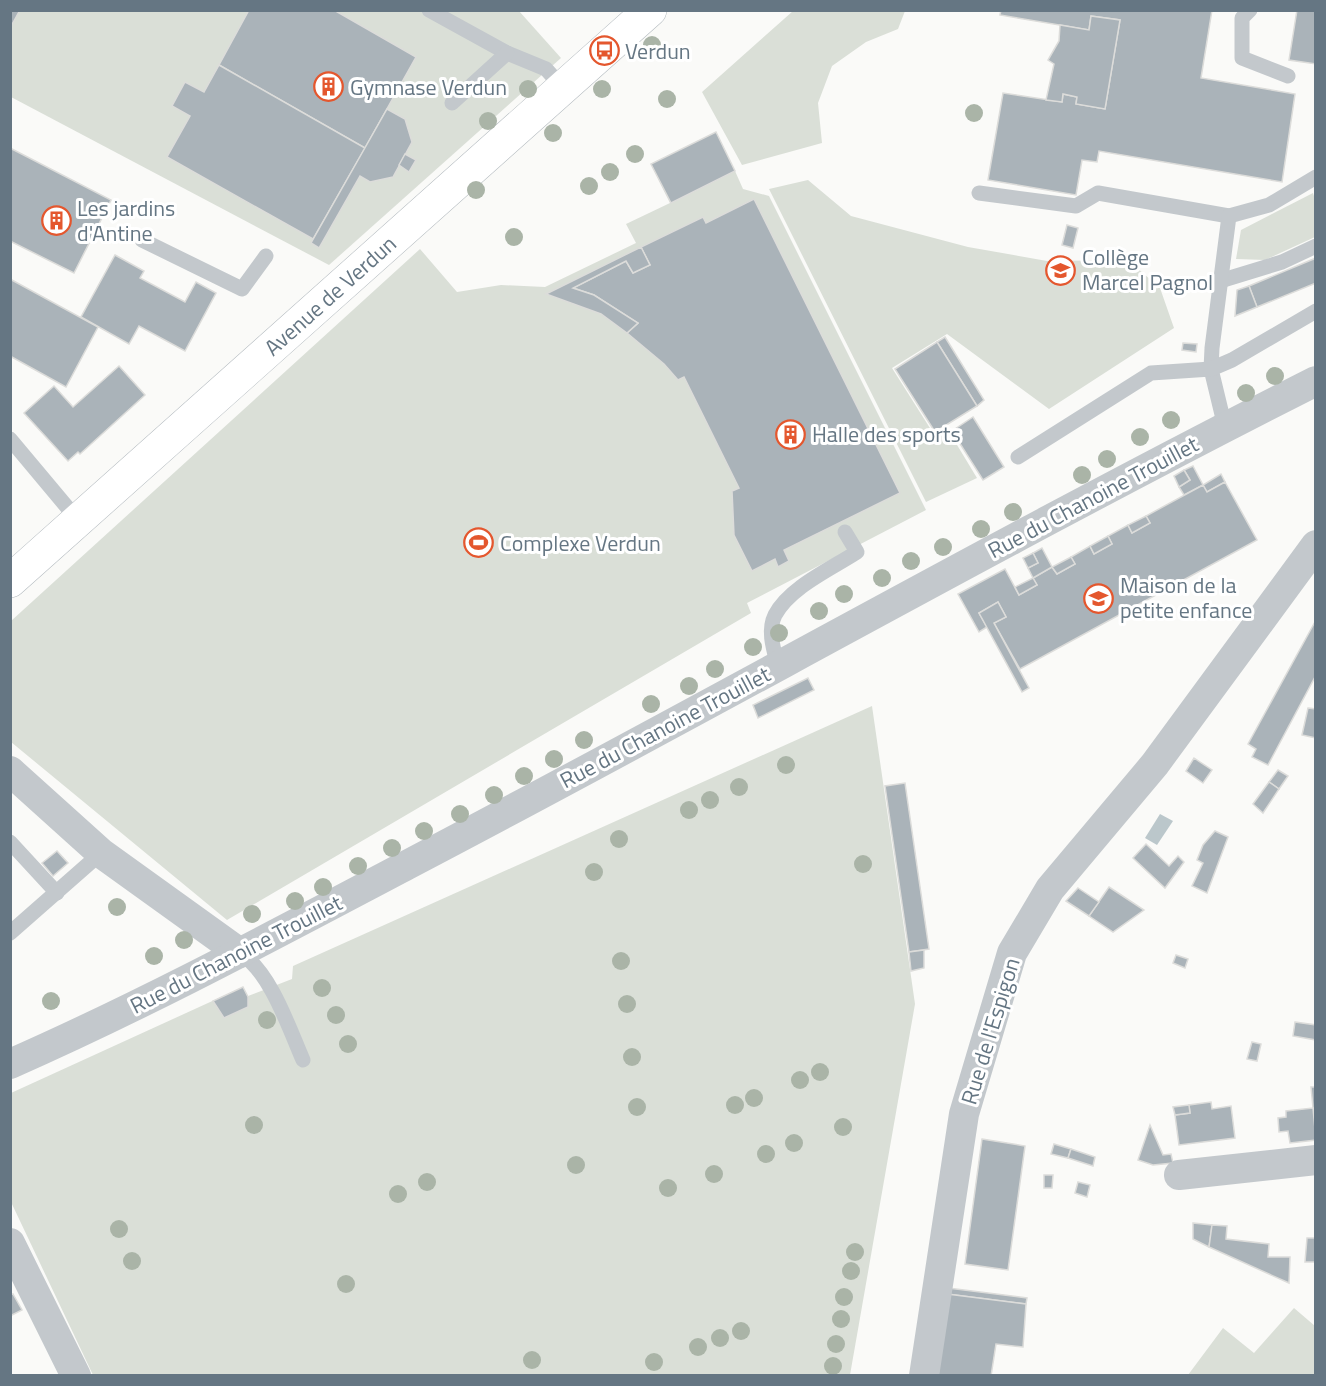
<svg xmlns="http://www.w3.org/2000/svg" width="1326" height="1386" font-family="'Titillium Web',sans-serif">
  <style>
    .green { fill: #dadfd7 }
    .water { fill: #bbc7cb }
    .building { fill: #aab3b9; stroke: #dcdcda; stroke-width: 1.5 }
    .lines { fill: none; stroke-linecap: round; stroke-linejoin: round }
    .secondary-casing { stroke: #b3babf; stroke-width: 34 }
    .lane { stroke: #c3c8cc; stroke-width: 15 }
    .street { stroke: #c3c8cc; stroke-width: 30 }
    .secondary { stroke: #fff; stroke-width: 33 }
    .tree { fill: #aab4a7 }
    .labels { text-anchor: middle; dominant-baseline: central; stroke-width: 6; stroke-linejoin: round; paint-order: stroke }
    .poi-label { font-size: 22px; fill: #657683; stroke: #fff; text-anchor: start }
    .street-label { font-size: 22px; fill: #657683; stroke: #fff }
  </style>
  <rect width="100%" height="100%" fill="#fafaf8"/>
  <g class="green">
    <path d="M10,11h509l42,47 -232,207 -318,-168z"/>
    <path d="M793,11h112l-7,18 -32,13 -34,24 -14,37 4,40 -80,22 -40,-73z"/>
    <path d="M651,164l84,7 8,18 26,7 157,314 -179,93 4,10 -524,307 -216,-178v-121l409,-372 37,43 44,-7 44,2 91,-44 -10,-19 44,-21z"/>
    <path d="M808,180l43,36 117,31 79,14 81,-1 32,28 14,40 -125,81 -102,-75 -55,34 43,68 13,-6 29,48 -51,24 -157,-313z"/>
    <path d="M1313,193l2,6v38l-50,23 -29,-1 5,-29z"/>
    <path d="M872,706l43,298 -65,371h-757l-82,-173v-109l232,-106 5,9 44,-17 1,-13z"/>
    <path d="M1294,1308l21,18v49h-127l35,-47 31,25z"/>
  </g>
  <path class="water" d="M1160,814l13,7 -16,24 -12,-7z"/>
  <g class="building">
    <path d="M10,10h10l-10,18z"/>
    <path d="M249,10h85l82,47 -51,91 -146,-83z"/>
    <path d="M1001,10h211l-11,68 94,16 -13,88 -183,-31 -2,11 -15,-2 -6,35 -88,-15 15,-87 59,9 1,-8 14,3 -1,7 29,5 15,-89 -29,-4 -2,14 -89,-15z"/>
    <path d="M1297,10h19v54l-27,-4z"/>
    <path d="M1091,16l29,4 -15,89 -29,-5 1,-7 -14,-3 -1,8 -16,-2 8,-36 -6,-4 11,-19 1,-16 29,5z"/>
    <path d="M219,65l146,83 -52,91 -146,-82 23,-41 -18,-10 13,-24 19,10z"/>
    <path d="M387,109l18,10 7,23 -19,35 -23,5 -10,-6 -41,72 -8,-5z"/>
    <path d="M716,132l19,39 -64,32 -20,-39z"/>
    <path d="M10,148l101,52 -37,73 -64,-32z"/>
    <path d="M405,154l11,6 -7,12 -10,-7z"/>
    <path d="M754,199l146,294 -116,57 5,11 -11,6 -3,-8 -23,12 -18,-36 -2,-44 7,-3 -55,-111 -6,3 -14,-16 -37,-31 11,-10 -44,-28 -21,-7 53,-27 7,12 17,-8 -9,-18 62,-30 3,6z"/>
    <path d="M1067,225l11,3 -5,20 -11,-3z"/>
    <path d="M641,247l9,18 -17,8 -7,-12 -53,27 21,7 44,28 -11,10 -26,-19 -55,-20z"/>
    <path d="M115,255l29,16 -4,7 45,24 11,-20 20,11 -31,58 -46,-25 -10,18 -48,-27z"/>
    <path d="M1316,258v25l-59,24 -8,-21z"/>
    <path d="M10,279l88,48 -32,60 -56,-31z"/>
    <path d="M1249,286l8,21 -22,9 2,-26z"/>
    <path d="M945,337l39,63 -7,6 -40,-64z"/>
    <path d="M937,342l40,64 -42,26 -40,-63z"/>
    <path d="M1183,343l14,1 -1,8 -14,-2z"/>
    <path d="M119,366l26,29 -65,59 -2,-2 -10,9 -44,-48 30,-27 19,21z"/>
    <path d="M973,417l31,50 -21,13 -31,-49z"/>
    <path d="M1193,466l10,19 -19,10 -5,-8 11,-7 -6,-10z"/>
    <path d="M1184,470l6,10 -11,7 -5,-11z"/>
    <path d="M1221,474l4,8 -18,10 -4,-7z"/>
    <path d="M1225,482l32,58 -237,129 -26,-46 12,-6 -8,-15 -19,11 8,14 -8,5 -21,-38 47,-25 14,26 18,-10 -4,-7 19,-11 5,7 18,-10 -4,-7 19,-11 4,8 18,-10 -4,-8 20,-11 4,8 18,-10 -4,-7 57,-31 4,7z"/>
    <path d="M1146,516l4,7 -18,10 -4,-8z"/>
    <path d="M1108,536l4,8 -18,10 -4,-8z"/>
    <path d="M1042,548l10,19 -19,11 -5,-10 10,-5 -5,-10z"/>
    <path d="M1033,553l5,10 -10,5 -5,-10z"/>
    <path d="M1071,557l4,7 -18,10 -5,-7z"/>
    <path d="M1033,578l4,7 -18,10 -4,-8z"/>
    <path d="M998,602l8,15 -12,6 35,65 -7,4 -43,-79z"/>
    <path d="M1316,620v55l-48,90 -16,-8 4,-8 -8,-5z"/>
    <path d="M808,678l6,12 -56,28 -5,-13z"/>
    <path d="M1308,708l8,1v29l-14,-3z"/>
    <path d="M1194,758l18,12 -9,13 -17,-12z"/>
    <path d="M1278,770l10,6 -9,13 -10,-7z"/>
    <path d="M1269,782l10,7 -16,24 -10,-9z"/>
    <path d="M905,783l24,166 -20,3 -24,-166z"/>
    <path d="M1215,831l13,6 -21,56 -15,-7 11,-23 -6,-3 6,-15z"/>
    <path d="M1146,844l23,22 9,-10 6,6 -19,26 -32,-30z"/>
    <path d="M57,851l11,12 -15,13 -11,-13z"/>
    <path d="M1109,887l35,23 -31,22 -24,-16z"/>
    <path d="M1078,888l21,14 -10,14 -23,-15z"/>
    <path d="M924,950v18l-13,3 -2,-19z"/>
    <path d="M1176,955l12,4 -3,9 -12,-5z"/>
    <path d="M243,987l5,10v10l-24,11 -11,-17z"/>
    <path d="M1295,1022l21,3v15l-23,-4z"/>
    <path d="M1252,1042l9,2 -4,17 -10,-2z"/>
    <path d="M1311,1087h5v21h-3z"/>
    <path d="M1211,1102l1,7 19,-3 4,32 -56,7 -4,-30 15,-2 -1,-8z"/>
    <path d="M1189,1105l1,8 -15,2 -2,-8z"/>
    <path d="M1313,1108l3,32 -26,3 -2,-12 -9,1 -1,-14 8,-1v-6z"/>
    <path d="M1150,1125l13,30 8,-1 2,9 -20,2 -15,-5z"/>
    <path d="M982,1139l43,7 -17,124 -43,-6z"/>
    <path d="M1054,1144l17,5 -3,9 -17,-4z"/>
    <path d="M1071,1149l24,8 -2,9 -25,-8z"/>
    <path d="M1044,1175h9l-1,13h-8z"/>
    <path d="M1078,1182l12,3 -3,12 -12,-4z"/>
    <path d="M1193,1223l19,2 -3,22 -16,-8z"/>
    <path d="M1212,1225l15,1 -1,13 43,5 -1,13h22l-1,26 -80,-36z"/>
    <path d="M1307,1238h9v24h-11z"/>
    <path d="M948,1288l79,10 -1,6 -79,-10z"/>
    <path d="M13,1294l9,16 -12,6v-21z"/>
    <path d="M947,1294l79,10 -3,43 -27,-3 -5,32h-53z"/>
  </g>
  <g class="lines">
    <defs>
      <g id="secondary">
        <path id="s1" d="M10,581l640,-571"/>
      </g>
    </defs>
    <use href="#secondary" class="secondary-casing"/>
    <g class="lane">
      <path d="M429,10l78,43 39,16 17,19"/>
      <path d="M1250,10l-8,8v40l46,18"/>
      <path d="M452,103l55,-50"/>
      <path d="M979,193l97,13 22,-13 131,23"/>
      <path d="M142,240l100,49 24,-33"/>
      <path d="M1220,281l62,-19 34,-16"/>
      <path d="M1225,427l-14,-58 1,-21 17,-132 40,-11 47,-28"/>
      <path d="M10,439l67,80"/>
      <path d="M1018,457l133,-84 60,-4 21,-9 84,-49"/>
      <path d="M778,666c-4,-15 -11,-35 -3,-51 15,-28 56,-46 82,-63l-12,-20"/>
      <path d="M10,842l47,51"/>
      <path d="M10,933l91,-80"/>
      <path d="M240,953c30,18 49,75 63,107"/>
    </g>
    <g class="street">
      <path d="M10,771l91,82 139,100"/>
      <path d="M10,1064c136,-60 266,-130 397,-199 304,-159 602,-329 909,-484"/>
      <path d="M1179,1175l137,-15"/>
      <path d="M10,1243l66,133"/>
      <path d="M924,1376l40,-262 48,-161 38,-64 105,-125 161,-219"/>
    </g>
    <use href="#secondary" class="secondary"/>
  </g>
  <g class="tree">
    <circle cx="652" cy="45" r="9"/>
    <circle cx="528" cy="89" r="9"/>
    <circle cx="602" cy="89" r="9"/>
    <circle cx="667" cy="99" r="9"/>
    <circle cx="974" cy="113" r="9"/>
    <circle cx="488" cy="121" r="9"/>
    <circle cx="553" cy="133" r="9"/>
    <circle cx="635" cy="154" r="9"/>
    <circle cx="610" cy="172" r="9"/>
    <circle cx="589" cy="186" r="9"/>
    <circle cx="476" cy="190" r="9"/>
    <circle cx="514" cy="237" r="9"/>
    <circle cx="1275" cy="376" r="9"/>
    <circle cx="1246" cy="393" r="9"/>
    <circle cx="1171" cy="420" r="9"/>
    <circle cx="1140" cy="437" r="9"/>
    <circle cx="1107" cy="459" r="9"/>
    <circle cx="1082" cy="475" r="9"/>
    <circle cx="1013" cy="512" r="9"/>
    <circle cx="981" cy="529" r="9"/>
    <circle cx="943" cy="547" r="9"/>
    <circle cx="911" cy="561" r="9"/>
    <circle cx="882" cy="578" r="9"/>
    <circle cx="844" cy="594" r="9"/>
    <circle cx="819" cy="611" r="9"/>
    <circle cx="779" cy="633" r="9"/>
    <circle cx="753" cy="647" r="9"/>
    <circle cx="715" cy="669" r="9"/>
    <circle cx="689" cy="686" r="9"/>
    <circle cx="651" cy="704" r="9"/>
    <circle cx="584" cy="740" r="9"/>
    <circle cx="554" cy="759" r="9"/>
    <circle cx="786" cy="765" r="9"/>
    <circle cx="524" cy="776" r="9"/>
    <circle cx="739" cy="787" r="9"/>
    <circle cx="494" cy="795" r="9"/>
    <circle cx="710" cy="800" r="9"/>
    <circle cx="689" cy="810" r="9"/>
    <circle cx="460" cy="814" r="9"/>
    <circle cx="424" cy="831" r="9"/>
    <circle cx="619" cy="839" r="9"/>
    <circle cx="392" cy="848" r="9"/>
    <circle cx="863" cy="864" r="9"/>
    <circle cx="358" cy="866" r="9"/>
    <circle cx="594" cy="872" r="9"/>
    <circle cx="323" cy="887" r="9"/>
    <circle cx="295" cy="901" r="9"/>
    <circle cx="117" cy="907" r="9"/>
    <circle cx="252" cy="914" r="9"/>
    <circle cx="184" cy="940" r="9"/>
    <circle cx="154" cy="956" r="9"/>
    <circle cx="621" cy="961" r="9"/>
    <circle cx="322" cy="988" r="9"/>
    <circle cx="51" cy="1001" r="9"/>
    <circle cx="627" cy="1004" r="9"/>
    <circle cx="336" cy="1015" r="9"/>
    <circle cx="267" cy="1020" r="9"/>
    <circle cx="348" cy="1044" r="9"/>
    <circle cx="632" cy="1057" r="9"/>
    <circle cx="820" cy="1072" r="9"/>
    <circle cx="800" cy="1080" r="9"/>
    <circle cx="754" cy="1098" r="9"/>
    <circle cx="735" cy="1105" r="9"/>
    <circle cx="637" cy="1107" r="9"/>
    <circle cx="254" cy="1125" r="9"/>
    <circle cx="843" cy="1127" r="9"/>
    <circle cx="794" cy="1143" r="9"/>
    <circle cx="766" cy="1154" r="9"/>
    <circle cx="576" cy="1165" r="9"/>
    <circle cx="714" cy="1174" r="9"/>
    <circle cx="427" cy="1182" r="9"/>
    <circle cx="668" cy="1188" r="9"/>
    <circle cx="398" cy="1194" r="9"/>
    <circle cx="119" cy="1229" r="9"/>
    <circle cx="855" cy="1252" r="9"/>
    <circle cx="132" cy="1261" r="9"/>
    <circle cx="851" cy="1271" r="9"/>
    <circle cx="346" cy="1284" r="9"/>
    <circle cx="844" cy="1297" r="9"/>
    <circle cx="841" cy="1319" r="9"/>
    <circle cx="741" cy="1331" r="9"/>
    <circle cx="720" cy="1338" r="9"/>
    <circle cx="836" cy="1344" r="9"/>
    <circle cx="698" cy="1347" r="9"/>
    <circle cx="532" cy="1360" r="9"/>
    <circle cx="654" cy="1362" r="9"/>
    <circle cx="833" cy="1366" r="9"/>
  </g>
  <defs>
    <symbol id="bus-ring" viewBox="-11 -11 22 22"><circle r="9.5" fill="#fff" stroke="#e4572e" stroke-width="1.5"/><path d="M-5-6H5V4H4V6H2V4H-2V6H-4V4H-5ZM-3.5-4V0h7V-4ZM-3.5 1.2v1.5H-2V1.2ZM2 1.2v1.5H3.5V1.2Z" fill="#e4572e"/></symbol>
    <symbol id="building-ring" viewBox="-11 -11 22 22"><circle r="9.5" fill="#fff" stroke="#e4572e" stroke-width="1.5"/><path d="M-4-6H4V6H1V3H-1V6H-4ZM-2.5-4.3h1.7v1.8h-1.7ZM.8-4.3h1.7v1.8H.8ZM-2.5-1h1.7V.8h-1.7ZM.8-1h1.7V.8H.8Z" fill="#e4572e"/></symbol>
    <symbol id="school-ring" viewBox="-11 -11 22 22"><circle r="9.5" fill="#fff" stroke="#e4572e" stroke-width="1.5"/><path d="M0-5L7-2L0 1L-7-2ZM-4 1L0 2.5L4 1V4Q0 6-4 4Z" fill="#e4572e"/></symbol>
    <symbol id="stadium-ring" viewBox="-11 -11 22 22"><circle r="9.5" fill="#fff" stroke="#e4572e" stroke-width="1.5"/><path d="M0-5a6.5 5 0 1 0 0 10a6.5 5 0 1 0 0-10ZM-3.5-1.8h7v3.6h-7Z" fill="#e4572e"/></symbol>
  </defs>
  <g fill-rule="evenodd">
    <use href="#bus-ring" x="588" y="34" width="33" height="33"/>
    <use href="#building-ring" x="312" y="70" width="33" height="33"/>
    <use href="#building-ring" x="40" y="204" width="33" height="33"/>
    <use href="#school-ring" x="1044" y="254" width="33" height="33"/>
    <use href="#building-ring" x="774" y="418" width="33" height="33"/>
    <use href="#stadium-ring" x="462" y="526" width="33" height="33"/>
    <use href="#school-ring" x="1082" y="582" width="33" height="33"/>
  </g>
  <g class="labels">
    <g class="poi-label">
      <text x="625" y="51">Verdun</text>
      <text x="350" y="87">Gymnase Verdun</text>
      <text x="77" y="208">Les jardins<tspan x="77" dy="25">d'Antine</tspan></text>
      <text x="1082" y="257">Collège<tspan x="1082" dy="25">Marcel Pagnol</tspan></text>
      <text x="812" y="434">Halle des sports</text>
      <text x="500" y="543">Complexe Verdun</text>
      <text x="1120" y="585">Maison de la<tspan x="1120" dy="25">petite enfance</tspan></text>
    </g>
    <g class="street-label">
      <text stroke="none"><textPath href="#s1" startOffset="429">Avenue de Verdun</textPath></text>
      <text transform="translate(1093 497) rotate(-28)">Rue du Chanoine Trouillet</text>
      <text transform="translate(665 727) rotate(-28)">Rue du Chanoine Trouillet</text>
      <text transform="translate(236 954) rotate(-27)">Rue du Chanoine Trouillet</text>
      <text transform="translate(990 1031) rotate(-73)">Rue de l'Espigon</text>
    </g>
  </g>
  <rect width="1326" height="1386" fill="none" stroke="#657683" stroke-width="24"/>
</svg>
